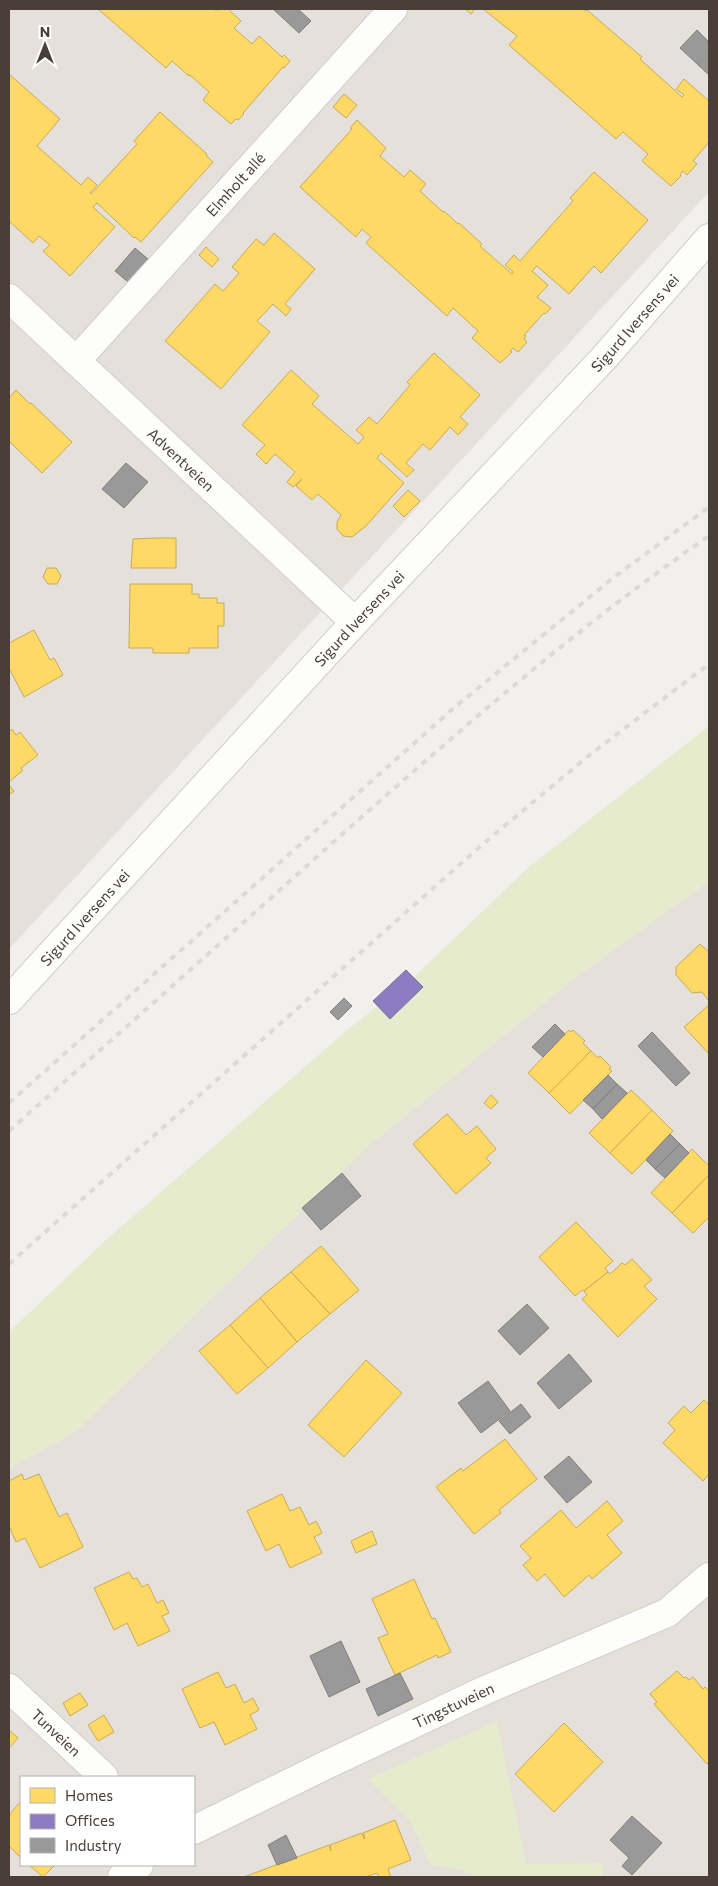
<svg xmlns="http://www.w3.org/2000/svg" width="718" height="1886" font-family="Commissioner,sans-serif">
  <style>
    .residential { fill: #e6e0da; fill-rule: evenodd }
    .green { fill: #e6ebcd }
    .homes { fill: #ffd966; stroke: #c8aa58 }
    .offices { fill: #8e7cc3; stroke: #796999 }
    .industry { fill: #999; stroke: #817e7c }
    .lines { fill: none; stroke-linecap: round; stroke-linejoin: round }
    .minor-casing { stroke: #d0cdca; stroke-width: 30 }
    .minor { stroke: #fdfdfc; stroke-width: 28 }
    .rail { stroke: #dadad9; stroke-width: 4; stroke-dasharray: 6 6; stroke-linecap: butt }
    .labels { text-anchor: middle; dominant-baseline: central; stroke-width: 5; stroke-linejoin: round; paint-order: stroke }
    .street-label { font-size: 15px; fill: #493e38; stroke: #fff }
  </style>
  <rect width="100%" height="100%" fill="#f2efed"/>
  <g class="residential">
    <path d="M9,9h700v183l-700,757z"/>
    <path d="M709,881v996h-700v-409l66,-36 293,-286 204,-166zM21,1777h173v88h-173z"/>
  </g>
  <g class="green">
    <path d="M709,726v155l-137,99 -204,166 -293,286 -66,36v-136l98,-93 238,-207 71,-57 113,-108z"/>
    <path d="M497,1721l29,143 77,-1 -1,14h-127l-6,-5 -39,-8 -20,-43 -42,-42z"/>
  </g>
  <g class="homes">
    <path d="M98,9h115l2,1 13,-1 13,12 -7,7 18,16 7,-8 23,21 2,-2 6,6 -6,7 -1,-1 -40,46 1,1 -6,6 -2,-1 -5,5 -28,-24 6,-8 -19,-17 -1,1 -17,-15 -6,7z"/>
    <path d="M465,9h10l-4,5z"/>
    <path d="M483,9h100l3,2 1,-1 55,47 -2,2 42,38 2,-2 -8,-6 8,-10 25,22v41l-16,19 4,3 -10,11 -4,-4 -3,4 1,1 -10,10 -29,-25 6,-7 -25,-22 -7,7 -107,-94 8,-9z"/>
    <path d="M9,74l51,45 -23,27 44,39 7,-8 9,8 -7,8 1,1 46,-50 -3,-3 26,-29 47,42 -1,1 7,7 -72,80 -6,-5 -1,1 -37,-35 -4,4 22,20 -45,49 -27,-25 7,-6 -11,-9 -6,7 -24,-22z"/>
    <path d="M344,94l13,11 -11,13 -13,-11z"/>
    <path d="M357,120l29,28 -6,8 24,21 6,-7 16,14 -6,7 23,21 1,-1 14,13 1,-1 23,21 -2,2 32,28 1,-2 -8,-7 9,-10 6,6 53,-60 -3,-3 24,-26 54,48 -47,53 -7,-7 -25,28 -32,-28 -5,5 16,14 -11,12 14,11 -6,6 -1,-1 -20,22 2,1 -2,3 3,3 -9,10 -5,-4 -3,3 2,1 -12,11 -28,-25 6,-7 -25,-23 -6,8 -81,-73 5,-6 -9,-8 -6,8 -56,-50 52,-58 -2,-1z"/>
    <path d="M274,233l41,36 -30,35 6,5 -5,7 -13,-12 -16,17 13,11 -49,57 -56,-48 50,-57 8,7 16,-18 -7,-6 24,-28 8,6z"/>
    <path d="M206,247l13,12 -7,8 -13,-12z"/>
    <path d="M434,353l46,42 -20,22 8,7 -10,11 -8,-8 -20,23 -7,-6 -17,19 8,7 -7,7 -26,-24 -4,5 27,25 -38,43 -14,11 -9,-1 -6,-7v-7l4,-7 -23,-21 -6,6 -16,-14 6,-7 -9,8 -6,-5 8,-10 -20,-18 -9,10 -10,-10 9,-9 -23,-20 49,-55 28,26 -7,8 46,40 6,-7 -8,-7 13,-13 8,7 33,-39 -3,-3z"/>
    <path d="M16,390l14,14 1,-1 41,39 -30,31 -33,-32v-43z"/>
    <path d="M408,490l12,11 -16,16 -11,-11z"/>
    <path d="M157,538h19v30h-45l2,-29z"/>
    <path d="M47,568h9l5,8 -4,8h-9l-5,-7z"/>
    <path d="M130,584h62v10h7v4h18v5h7v23h-6v22h-29v5h-36v-5h-24z"/>
    <path d="M34,630l16,30 4,-2 9,17 -39,22 -15,-29v-25z"/>
    <path d="M12,729l4,6 4,-3 18,23 -17,13 2,2 -14,12v-50z"/>
    <path d="M9,785l5,6 -5,4z"/>
    <path d="M700,944l9,8v49l-7,-9 -10,1 -16,-18v-8z"/>
    <path d="M709,1005v49l-25,-27z"/>
    <path d="M569,1030l2,2 2,-2 12,11 -2,2 8,8 -42,42 -21,-20z"/>
    <path d="M591,1051l7,7 2,-2 11,11 -2,2 3,2 -42,43 -21,-21z"/>
    <path d="M631,1090l21,20 -42,43 -21,-20z"/>
    <path d="M491,1095l7,7 -7,7 -7,-6z"/>
    <path d="M652,1110l21,21 -41,43 -22,-21z"/>
    <path d="M447,1114l19,21 11,-9 19,23 -10,9 5,5 -35,31 -43,-50z"/>
    <path d="M692,1149l17,17v9l-37,38 -21,-20z"/>
    <path d="M709,1175v42l-16,16 -21,-20z"/>
    <path d="M576,1222l37,39 -8,7 3,4 -24,19 -2,-1 -7,6 -36,-39z"/>
    <path d="M321,1246l38,44 -29,24 -39,-42z"/>
    <path d="M632,1259l20,21 -8,6 13,13 -39,38 -36,-38 5,-4 -3,-4 24,-19 2,2 12,-11 3,2z"/>
    <path d="M291,1272l39,42 -33,28 -37,-44z"/>
    <path d="M260,1298l37,44 -29,26 -38,-43z"/>
    <path d="M230,1325l38,43 -31,26 -38,-43z"/>
    <path d="M366,1360l36,33 -58,64 -36,-32z"/>
    <path d="M704,1400l5,5v69l-6,7 -40,-38 12,-13 -7,-7 16,-17 7,7z"/>
    <path d="M505,1439l32,40 -38,31 2,3 -27,21 -38,-47 25,-19 2,3z"/>
    <path d="M22,1474l2,6 15,-6 20,43 8,-4 16,34 -43,21 -15,-30 -9,4 -7,-16v-45z"/>
    <path d="M282,1494l8,17 10,-4 9,18 7,-4 6,12 -8,4 8,16 -32,15 -11,-24 -13,7 -19,-40z"/>
    <path d="M607,1501l16,20 -16,14 15,18 -30,26 -3,-4 -25,22 -19,-23 -8,7 -14,-16 8,-7 -11,-12 41,-36 15,18z"/>
    <path d="M372,1531l5,13 -21,9 -5,-12z"/>
    <path d="M129,1572l4,7 4,-1 5,9 6,-3 9,19 6,-3 6,13 -7,3 8,15 -32,15 -11,-23 -13,7 -20,-42z"/>
    <path d="M414,1579l18,40 3,-1 16,34 -13,6 -1,-3 -42,20 -17,-37 10,-4 -16,-35z"/>
    <path d="M677,1671l7,7 2,-1 3,3 4,-3 10,12 2,-2 4,4v71l-2,2 -53,-60 3,-2 -7,-8z"/>
    <path d="M218,1672l8,16 9,-4 9,19 9,-5 6,12 -9,5 7,14 -32,16 -11,-23 -14,6 -18,-39z"/>
    <path d="M80,1693l8,12 -18,11 -7,-13z"/>
    <path d="M104,1715l10,17 -16,9 -10,-16z"/>
    <path d="M564,1723l39,39 -49,50 -39,-38z"/>
    <path d="M9,1730l9,8 -9,10z"/>
    <path d="M21,1801v57l-12,-12v-31z"/>
    <path d="M395,1820l16,40 -23,9 3,8h-12l-2,-4 -12,4h-121l85,-32 2,6 -1,-6 32,-12 2,6 1,-1 -2,-5z"/>
    <path d="M29,1865h26l-12,12z"/>
  </g>
  <path class="offices" d="M406,970l17,17 -33,32 -17,-18z"/>
  <g class="industry">
    <path d="M273,9h25l13,12 -12,12z"/>
    <path d="M697,30l11,11 1,-2v36l-29,-27z"/>
    <path d="M135,248l13,11 -20,23 -13,-11z"/>
    <path d="M126,463l22,19 -24,26 -22,-19z"/>
    <path d="M344,998l8,8 -14,14 -8,-8z"/>
    <path d="M555,1024l10,10 -22,23 -11,-10z"/>
    <path d="M652,1032l38,41 -14,13 -38,-40z"/>
    <path d="M608,1075l9,9 -24,25 -10,-9z"/>
    <path d="M617,1084l10,9 -25,26 -9,-10z"/>
    <path d="M670,1134l10,10 -25,25 -9,-9z"/>
    <path d="M680,1144l9,9 -24,25 -10,-9z"/>
    <path d="M342,1173l19,23 -40,34 -19,-22z"/>
    <path d="M527,1304l22,24 -29,27 -22,-24z"/>
    <path d="M569,1354l23,27 -33,28 -22,-26z"/>
    <path d="M488,1381l22,30 -29,22 -23,-30z"/>
    <path d="M521,1404l10,13 -21,17 -11,-13z"/>
    <path d="M569,1456l23,26 -25,21 -23,-26z"/>
    <path d="M341,1641l19,41 -31,15 -19,-41z"/>
    <path d="M400,1673l13,26 -35,17 -12,-27z"/>
    <path d="M632,1816l30,27 -30,32 -10,-9 7,-8 -19,-18z"/>
    <path d="M286,1835l11,23 -20,7 -9,-20z"/>
  </g>
  <g class="lines">
    <defs>
      <g id="minor">
        <path id="s1" d="M9,298l346,324"/>
        <path id="s2" d="M76,361l317,-352"/>
        <path id="s3" d="M9,1000l346,-378 248,-263 106,-121"/>
        <path id="s4" d="M9,1688l95,89"/>
        <path id="s5" d="M194,1830l130,-64 159,-75 184,-78 42,-36"/>
        <path d="M122,1877l17,-12"/>
      </g>
    </defs>
    <use href="#minor" class="minor-casing"/>
    <use href="#minor" class="minor"/>
    <g class="rail">
      <path d="M9,1103l446,-396 158,-129 96,-71"/>
      <path d="M9,1131c107,-95 214,-190 321,-286 122,-108 244,-216 379,-309"/>
      <path d="M9,1264l474,-420 104,-87 122,-93"/>
    </g>
  </g>
  <g class="labels">
    <g class="street-label">
      <text stroke="none"><textPath href="#s2" startOffset="238">Elmholt allé</textPath></text>
      <text stroke="none"><textPath href="#s3" startOffset="922">Sigurd Iversens vei</textPath></text>
      <text stroke="none"><textPath href="#s1" startOffset="236">Adventveien</textPath></text>
      <text stroke="none"><textPath href="#s3" startOffset="518">Sigurd Iversens vei</textPath></text>
      <text stroke="none"><textPath href="#s3" startOffset="112">Sigurd Iversens vei</textPath></text>
      <text stroke="none"><textPath href="#s5" startOffset="288">Tingstuveien</textPath></text>
      <text stroke="none"><textPath href="#s4" startOffset="65">Tunveien</textPath></text>
    </g>
  </g>
  <rect width="718" height="1886" fill="none" stroke="#493e38" stroke-width="20"/>
  <rect x="20" y="1776" width="175" height="90" fill="#ffffff" stroke="#b6b2af"/>
  <rect x="30" y="1788" width="25" height="15" fill="#ffd966" stroke="#b6b2af"/>
  <text x="65" y="1801" font-size="15" fill="#493e38">Homes</text>
  <rect x="30" y="1814" width="25" height="15" fill="#8e7cc3" stroke="#b6b2af"/>
  <text x="65" y="1826" font-size="15" fill="#493e38">Offices</text>
  <rect x="30" y="1838" width="25" height="15" fill="#999999" stroke="#b6b2af"/>
  <text x="65" y="1851" font-size="15" fill="#493e38">Industry</text>
  <g transform="translate(45 45)" stroke="#ffffff" stroke-width="4" paint-order="stroke">
  <path d="M0-4L9 19L0 12L-9 19Z" fill="#493e38"/>
  <text y="-8" font-size="14" font-weight="bold" text-anchor="middle" fill="#493e38">N</text>
  </g>
</svg>
